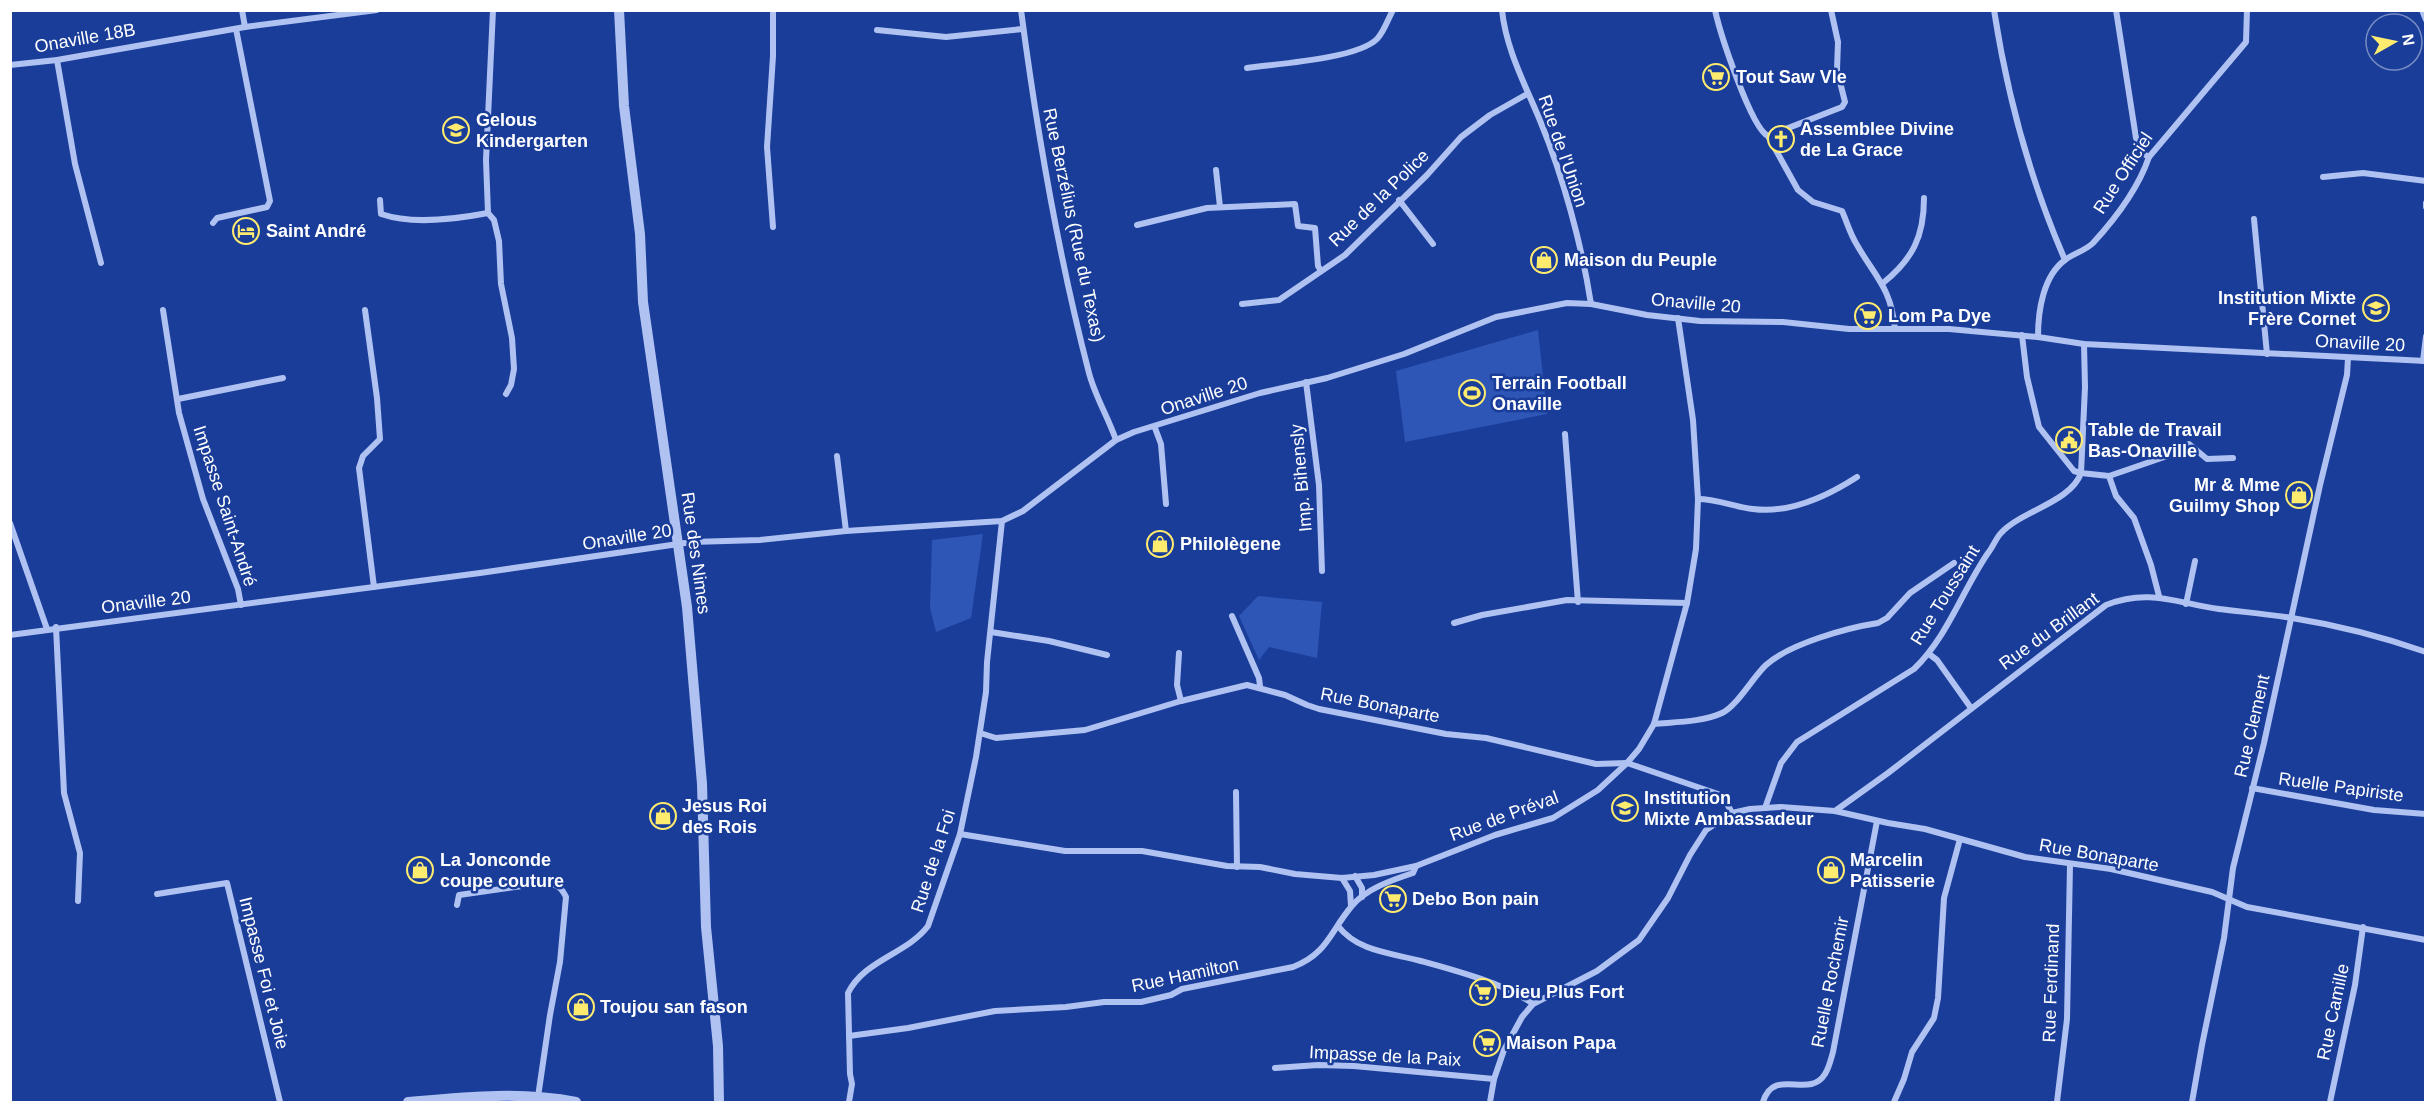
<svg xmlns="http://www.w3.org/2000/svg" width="2436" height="1113" font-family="Helvetica,sans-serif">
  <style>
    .green { fill: #2e56b6 }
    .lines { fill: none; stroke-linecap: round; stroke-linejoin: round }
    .minor { stroke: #afc2f1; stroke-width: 6 }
    .tertiary { stroke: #afc2f1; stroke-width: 10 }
    .labels { text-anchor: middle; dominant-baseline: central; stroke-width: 5; stroke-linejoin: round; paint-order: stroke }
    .street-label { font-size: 18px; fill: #fff; stroke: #1a3d99 }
    .poi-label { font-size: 18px; font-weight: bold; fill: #fff; stroke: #1a3d99; text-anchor: start }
  </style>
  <rect width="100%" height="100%" fill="#1a3d99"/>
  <g class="green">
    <path d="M1538,330l9,84 -142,28 -9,-71z"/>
    <path d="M983,534l-12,84 -35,14 -6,-24 2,-68z"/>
    <path d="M1258,596l64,6 -5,56 -48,-11 -10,13 -20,-44z"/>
  </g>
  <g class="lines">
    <g class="minor">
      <path d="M242,10l3,17"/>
      <path d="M493,10l-7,150 2,53 6,7 5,21 2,43 11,54 2,31 -3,16 -5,9"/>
      <path d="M1021,10c16,122 37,244 68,363 6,23 19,44 27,67"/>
      <path d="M1502,10c4,40 24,76 39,113 22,53 41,123 50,181"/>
      <path d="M1715,10c5,23 36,118 53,126l30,54 15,12 29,9c5,11 8,23 15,34 19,33 34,43 38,84"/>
      <path d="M1994,10c13,84 37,172 71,250"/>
      <path d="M2116,10l20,128 6,15 7,4"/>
      <path d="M2422,10l4,10"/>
      <path d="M877,30l69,7 76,-8"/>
      <path d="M57,60l18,104 26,99"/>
      <path d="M10,65l47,-5 188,-33 132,-17"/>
      <path d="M1247,68c28,-4 110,-9 130,-29 7,-7 11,-20 16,-29"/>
      <path d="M1768,136l74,-29 3,-5 -8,-32 1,-28 -7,-32"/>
      <path d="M1216,170l4,37"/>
      <path d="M2323,177l40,-4 63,8"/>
      <path d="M380,200l1,14c32,11 75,5 107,-1"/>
      <path d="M1399,200l34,44"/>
      <path d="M2426,203v4"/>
      <path d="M2254,219l13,135"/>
      <path d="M213,223l4,-5 50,-11 3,-6 -34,-172"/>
      <path d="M1137,225l70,-17 88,-4 3,22 17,2 3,38 3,5"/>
      <path d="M773,227l-6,-80 6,-91v-46"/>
      <path d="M1883,283c30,-24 41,-47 41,-85"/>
      <path d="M1242,304l37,-4 66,-45 82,-80 34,-38 29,-22 37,-21"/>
      <path d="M163,310l16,103 24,86 35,90 3,16"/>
      <path d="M365,310l12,88 3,41 -17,17 -4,12 15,119"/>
      <path d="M2038,337c0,-26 5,-61 27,-77 9,-7 20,-9 28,-17 23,-25 45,-54 56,-86l97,-115 1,-32"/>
      <path d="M2084,344l1,43 -4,86 28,3 7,20 18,22 17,47 8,31"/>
      <path d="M2423,361l3,-25"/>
      <path d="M1306,382l13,103 3,86"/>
      <path d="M178,399l105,-21"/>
      <path d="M1155,428l6,16 5,60"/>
      <path d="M1565,434l13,168"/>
      <path d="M837,456l9,75"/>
      <path d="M2109,476l67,-23 13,-9 18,15 26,-1"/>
      <path d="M1698,499c19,0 36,8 55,10 37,5 73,-12 104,-32"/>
      <path d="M10,523l37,106"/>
      <path d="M2186,604l9,-43"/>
      <path d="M1232,616l27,62 1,8"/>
      <path d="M1454,623l28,-8 85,-15 120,3"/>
      <path d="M56,627l8,166 16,60 -2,48"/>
      <path d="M991,632l58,9 58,14"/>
      <path d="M10,635l470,-62 212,-31 68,-2 86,-9 156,-10 21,-10 93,-71 18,-8 126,-39 67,-15 77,-24 92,-37 71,-14 24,1 56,11 53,6 83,1 66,7h100l89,8 46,7 342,17"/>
      <path d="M1179,653l-2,32 4,16"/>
      <path d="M1929,654l8,6 34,48"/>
      <path d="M1654,724c21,-2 49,-2 68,-11 15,-7 31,-36 44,-48 23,-21 80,-37 112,-42l9,-5 23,-25 44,-30"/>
      <path d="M980,733l16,5 89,-8 96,-29 66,-16 38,10 22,10 12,4 127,25 40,4 110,26 31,-1 91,31 6,4 8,15"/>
      <path d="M2252,788l122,22 52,4"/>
      <path d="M1236,792l1,75"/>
      <path d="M1765,808l16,-45 16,-21 117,-73c34,-33 48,-78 74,-116 5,-6 8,-15 13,-20 20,-22 70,-31 80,-60l-7,-2 -35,-44 -12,-50 -5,-42"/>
      <path d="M1835,811l53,-38 218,-168c42,-17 71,-2 113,4 24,3 48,5 73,9 44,7 91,19 134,34"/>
      <path d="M960,834l105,17h77l85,15 33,1 35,7 47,4 32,-3 42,-9 79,-31 58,-17 45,-28 29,-27 12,-14 15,-25 33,-121 9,-54 2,-50 -5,-79 -15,-102"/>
      <path d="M1355,876l7,12v9"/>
      <path d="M1342,878l8,13 1,15"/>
      <path d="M157,894l70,-11 53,219"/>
      <path d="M457,905l2,-10 85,-12c11,1 17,3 22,14l-6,65 -10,53 -12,82"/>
      <path d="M1338,926c20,26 54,27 83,35 33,9 85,23 112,43"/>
      <path d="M849,1036l59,-8 87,-17 71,-4 38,-5h37l30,-7 11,-6 111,-22c34,-13 37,-35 58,-60 14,-18 41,-27 62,-34l3,-7"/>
      <path d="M1275,1068l43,-3 36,1 140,13"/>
      <path d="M849,1102l3,-18 -2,-10 -2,-81c16,-33 59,-39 80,-67l32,-92 16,-77 10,-65 1,-30 15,-141"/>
      <path d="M1490,1102l4,-23 10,-29 18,-33 11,-13 64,-33 42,-31 29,-42 22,-43 16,-25 26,-17 18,-4 31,-2 54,4 53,12 37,6 100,28 86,12 101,23 35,15 179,33"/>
      <path d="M1763,1102c11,-36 46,-2 62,-28 4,-6 6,-15 8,-22l44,-231"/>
      <path d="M1894,1102l10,-23 8,-27 22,-34 4,-20 6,-100 16,-59"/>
      <path d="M2057,1102l10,-83 3,-154"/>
      <path d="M2192,1102l10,-57 22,-107 9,-70 31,-125 56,-258 27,-110 1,-17"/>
      <path d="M2330,1102l25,-117 8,-58"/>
    </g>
    <g class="tertiary">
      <path d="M619,10l5,96 16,128 3,68 44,305 15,177 4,143 12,119 1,56"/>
      <path d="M408,1102c56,-5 113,-11 168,0"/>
    </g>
  </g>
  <defs>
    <symbol id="supermarket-ring" viewBox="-11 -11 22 22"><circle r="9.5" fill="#1a3d99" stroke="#ffec6f" stroke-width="1.5"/><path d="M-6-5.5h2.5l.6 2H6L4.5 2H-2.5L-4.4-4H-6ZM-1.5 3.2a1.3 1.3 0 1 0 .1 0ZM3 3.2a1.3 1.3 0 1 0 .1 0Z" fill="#ffec6f"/></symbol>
    <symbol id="school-ring" viewBox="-11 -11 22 22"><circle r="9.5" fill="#1a3d99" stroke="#ffec6f" stroke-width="1.5"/><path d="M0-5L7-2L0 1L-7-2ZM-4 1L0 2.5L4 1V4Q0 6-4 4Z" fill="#ffec6f"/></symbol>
    <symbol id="church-ring" viewBox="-11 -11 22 22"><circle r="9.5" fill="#1a3d99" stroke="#ffec6f" stroke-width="1.5"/><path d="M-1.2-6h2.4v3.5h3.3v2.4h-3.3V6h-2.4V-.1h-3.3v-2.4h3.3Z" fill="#ffec6f"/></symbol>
    <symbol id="hotel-ring" viewBox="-11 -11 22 22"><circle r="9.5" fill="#1a3d99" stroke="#ffec6f" stroke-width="1.5"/><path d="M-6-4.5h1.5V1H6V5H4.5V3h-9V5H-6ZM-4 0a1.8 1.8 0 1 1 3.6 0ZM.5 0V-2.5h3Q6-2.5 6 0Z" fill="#ffec6f"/></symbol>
    <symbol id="shop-ring" viewBox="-11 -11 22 22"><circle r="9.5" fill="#1a3d99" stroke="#ffec6f" stroke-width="1.5"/><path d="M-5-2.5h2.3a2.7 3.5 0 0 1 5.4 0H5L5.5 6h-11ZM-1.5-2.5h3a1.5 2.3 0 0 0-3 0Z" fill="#ffec6f"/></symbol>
    <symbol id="stadium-ring" viewBox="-11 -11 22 22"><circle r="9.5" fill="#1a3d99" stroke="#ffec6f" stroke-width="1.5"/><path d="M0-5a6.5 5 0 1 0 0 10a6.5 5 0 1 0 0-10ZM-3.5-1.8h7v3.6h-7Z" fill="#ffec6f"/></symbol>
    <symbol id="civic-ring" viewBox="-11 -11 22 22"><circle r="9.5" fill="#1a3d99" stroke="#ffec6f" stroke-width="1.5"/><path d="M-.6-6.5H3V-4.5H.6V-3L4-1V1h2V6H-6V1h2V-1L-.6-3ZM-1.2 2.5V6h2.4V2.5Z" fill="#ffec6f"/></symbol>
  </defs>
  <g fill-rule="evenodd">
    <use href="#supermarket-ring" x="1701" y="62" width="30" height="30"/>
    <use href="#school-ring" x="441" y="115" width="30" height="30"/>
    <use href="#church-ring" x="1766" y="124" width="30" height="30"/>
    <use href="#hotel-ring" x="231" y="216" width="30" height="30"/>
    <use href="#shop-ring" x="1529" y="245" width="30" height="30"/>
    <use href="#school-ring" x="2361" y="293" width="30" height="30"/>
    <use href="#supermarket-ring" x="1853" y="301" width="30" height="30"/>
    <use href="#stadium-ring" x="1457" y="378" width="30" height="30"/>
    <use href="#civic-ring" x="2054" y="425" width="30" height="30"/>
    <use href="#shop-ring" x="2284" y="480" width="30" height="30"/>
    <use href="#shop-ring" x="1145" y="529" width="30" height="30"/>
    <use href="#school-ring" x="1610" y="793" width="30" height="30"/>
    <use href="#shop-ring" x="648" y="801" width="30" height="30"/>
    <use href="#shop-ring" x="405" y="855" width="30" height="30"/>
    <use href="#shop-ring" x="1816" y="855" width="30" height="30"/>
    <use href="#supermarket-ring" x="1378" y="884" width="30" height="30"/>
    <use href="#supermarket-ring" x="1468" y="977" width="30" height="30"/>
    <use href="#shop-ring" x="566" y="992" width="30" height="30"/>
    <use href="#supermarket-ring" x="1472" y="1028" width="30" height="30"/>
  </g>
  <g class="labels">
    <g class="street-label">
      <text transform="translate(85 38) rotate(-10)">Onaville 18B</text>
      <text transform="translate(1563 151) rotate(71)">Rue de l'Union</text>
      <text transform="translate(2123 173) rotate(-57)">Rue Officiel</text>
      <text transform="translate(1379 198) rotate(-44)">Rue de la Police</text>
      <text transform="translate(1074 225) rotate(78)">Rue Berzélius (Rue du Texas)</text>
      <text transform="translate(1696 303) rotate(5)">Onaville 20</text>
      <text transform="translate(2360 343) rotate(3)">Onaville 20</text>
      <text transform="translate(1204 396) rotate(-18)">Onaville 20</text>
      <text transform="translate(1301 478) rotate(-95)">Imp. Bihensly</text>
      <text transform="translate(225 506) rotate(72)">Impasse Saint-André</text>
      <text transform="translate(627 537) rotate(-9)">Onaville 20</text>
      <text transform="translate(696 553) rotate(82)">Rue des Nimes</text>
      <text transform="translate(1945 595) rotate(-58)">Rue Toussaint</text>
      <text transform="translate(146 602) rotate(-7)">Onaville 20</text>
      <text transform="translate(2049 631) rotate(-36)">Rue du Brillant</text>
      <text transform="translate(1380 705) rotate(11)">Rue Bonaparte</text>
      <text transform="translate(2252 726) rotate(-77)">Rue Clement</text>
      <text transform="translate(2341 787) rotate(8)">Ruelle Papiriste</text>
      <text transform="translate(1504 816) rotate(-20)">Rue de Préval</text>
      <text transform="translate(2099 855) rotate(10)">Rue Bonaparte</text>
      <text transform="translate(933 861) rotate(-72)">Rue de la Foi</text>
      <text transform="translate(264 973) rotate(76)">Impasse Foi et Joie</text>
      <text transform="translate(1185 975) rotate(-12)">Rue Hamilton</text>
      <text transform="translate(1830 982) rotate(-79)">Ruelle Rochemir</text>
      <text transform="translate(2051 983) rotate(-88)">Rue Ferdinand</text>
      <text transform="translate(2333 1012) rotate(-78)">Rue Camille</text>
      <text transform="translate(1385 1056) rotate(3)">Impasse de la Paix</text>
    </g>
    <g class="poi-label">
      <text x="1736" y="77">Tout Saw Vle</text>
      <text x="476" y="120">Gelous<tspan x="476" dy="21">Kindergarten</tspan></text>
      <text x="1800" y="129">Assemblee Divine<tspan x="1800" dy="21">de La Grace</tspan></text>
      <text x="266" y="231">Saint André</text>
      <text x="1564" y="260">Maison du Peuple</text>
      <text x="2356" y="298" text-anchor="end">Institution Mixte<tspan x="2356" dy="21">Frère Cornet</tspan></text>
      <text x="1888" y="316">Lom Pa Dye</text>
      <text x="1492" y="383">Terrain Football<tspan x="1492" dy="21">Onaville</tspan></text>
      <text x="2088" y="430">Table de Travail<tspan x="2088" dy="21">Bas-Onaville</tspan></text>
      <text x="2280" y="485" text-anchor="end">Mr &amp; Mme<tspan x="2280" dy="21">Guilmy Shop</tspan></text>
      <text x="1180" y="544">Philolègene</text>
      <text x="1644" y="798">Institution<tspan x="1644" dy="21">Mixte Ambassadeur</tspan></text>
      <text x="682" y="806">Jesus Roi<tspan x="682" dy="21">des Rois</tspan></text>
      <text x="440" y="860">La Jonconde<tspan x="440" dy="21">coupe couture</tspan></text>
      <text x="1850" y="860">Marcelin<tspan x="1850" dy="21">Patisserie</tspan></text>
      <text x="1412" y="899">Debo Bon pain</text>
      <text x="1502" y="992">Dieu Plus Fort</text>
      <text x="600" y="1007">Toujou san fason</text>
      <text x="1506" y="1043">Maison Papa</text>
    </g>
  </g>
  <rect width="2436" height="1113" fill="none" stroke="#ffffff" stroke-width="24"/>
  <g transform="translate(2394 42) rotate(81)"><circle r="28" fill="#1a3d99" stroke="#768bc2" stroke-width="1.5"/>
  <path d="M0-4.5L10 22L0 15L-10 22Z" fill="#ffec6f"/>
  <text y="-9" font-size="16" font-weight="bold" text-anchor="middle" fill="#ffffff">N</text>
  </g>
</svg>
